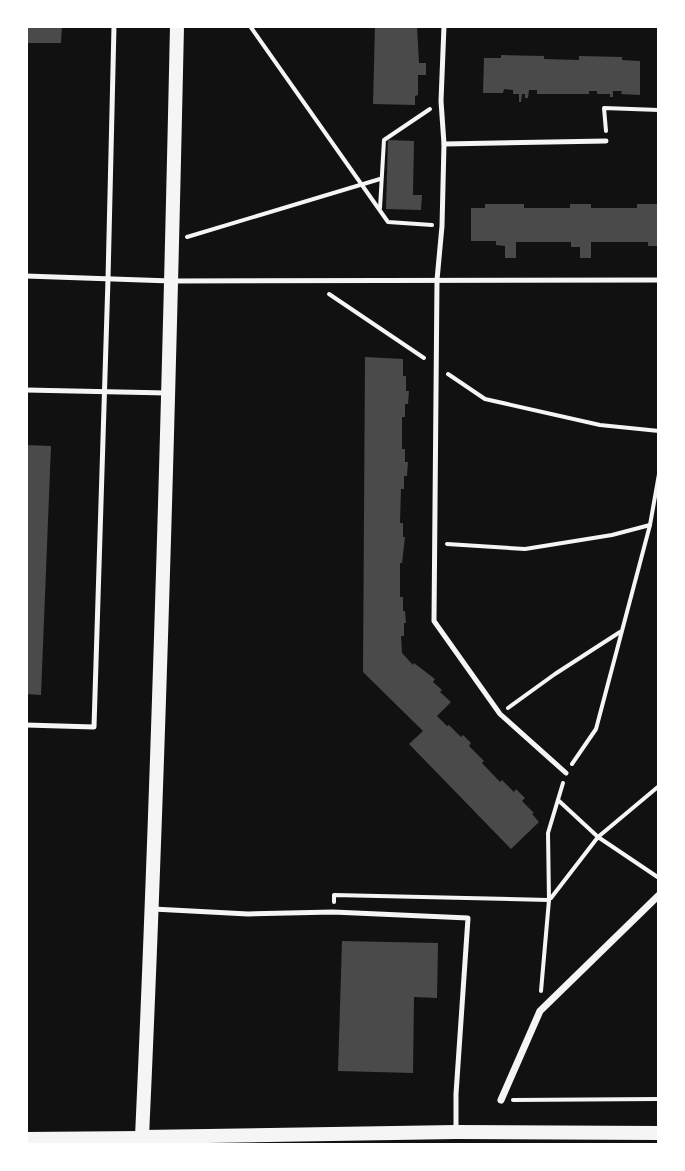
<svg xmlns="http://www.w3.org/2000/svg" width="685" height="1171" font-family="'PT Sans',sans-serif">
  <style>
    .building { fill: #4a4a4a }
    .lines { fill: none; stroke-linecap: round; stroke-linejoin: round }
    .path { stroke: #f5f5f5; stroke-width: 4 }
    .service { stroke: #f5f5f5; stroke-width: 5 }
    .pedestrian { stroke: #f5f5f5; stroke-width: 7 }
    .tertiary { stroke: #f5f5f5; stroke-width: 12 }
    .secondary { stroke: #f5f5f5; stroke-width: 14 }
  </style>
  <rect width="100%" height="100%" fill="#111"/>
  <g class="building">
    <path d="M26,26h36l-1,17h-35z"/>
    <path d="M375,26h42l2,37h7v12h-8v20l-3,1v9l-42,-1z"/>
    <path d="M501,55l43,1v3l35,1v-4l43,1v3l18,1v34l-19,-1 1,-3h-9v6h-3v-3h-13v-3h-8v3h-52v-4h-8l-1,8h-3v-4h-3l-1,8h-2v-8h-6v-4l-9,-1 -1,4h-20l1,-35h17z"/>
    <path d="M388,140l26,1 -1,54h9l-1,15 -35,-1z"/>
    <path d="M485,204h39v4h46v-4h21v4h46v-4h22v42h-11v-4h-57v16h-11v-11h-9v-5h-55v16h-11v-12l-9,-1v-4h-25v-33h14z"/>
    <path d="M365,357l38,2v17h3v15h3l-1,13h-3v13h-3v32h3v13h3l-1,14h-3v13h-3l-1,34h3v14h2l-3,26h-2v34h3v14h2l1,12h-2v13h-3l1,17 11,12 1,-2 21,16 -2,3 9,8 -2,2 11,10 -14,14 10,10 2,-1 12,12 2,-2 8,8 -2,3 15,15 -2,2 18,19 2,-2 12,12 2,-3 9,9 -3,3 12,12 -2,1 7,8 -28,27 -102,-105 14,-13 -60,-59z"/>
    <path d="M26,445l25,1 -10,249 -15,-1z"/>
    <path d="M342,941l96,2 -1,55 -23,-1 -1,76 -75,-2z"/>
  </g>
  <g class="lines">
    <g class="path">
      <path d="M250,26l138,196 44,3"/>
      <path d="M606,131l-2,-23 55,2"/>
      <path d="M380,208l4,-68 46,-31"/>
      <path d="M187,237l193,-58"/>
      <path d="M329,294l95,64"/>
      <path d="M448,374l37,25 115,26 59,6"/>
      <path d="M447,544l78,5 87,-14 38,-10"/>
      <path d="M508,708l47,-34 65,-42"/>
      <path d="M572,764l24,-35 54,-204 9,-51"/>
      <path d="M558,800l40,37 61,41"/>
      <path d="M551,898l47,-61 61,-51"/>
      <path d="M334,902v-7l215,5"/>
      <path d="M541,991l8,-91 -1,-67 15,-50"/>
      <path d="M513,1100l146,-1"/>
    </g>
    <g class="service">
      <path d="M444,26l-3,75 3,43 -2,82 -5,54 -3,341 66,93 66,59"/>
      <path d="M444,144l162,-3"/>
      <path d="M26,276l145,5 488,-1"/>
      <path d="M26,390l141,3"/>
      <path d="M26,725l68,2 14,-448 6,-253"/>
      <path d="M153,909l95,5 85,-2 135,6 -12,176v34"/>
    </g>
    <path class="pedestrian" d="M501,1100l39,-89 119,-116"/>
    <path class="tertiary" d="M26,1138l116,-1"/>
    <path class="secondary" d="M177,26c-8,370 -18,741 -35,1111l314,-5 203,1"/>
  </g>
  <rect width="685" height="1171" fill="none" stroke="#ffffff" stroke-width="56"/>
</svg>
